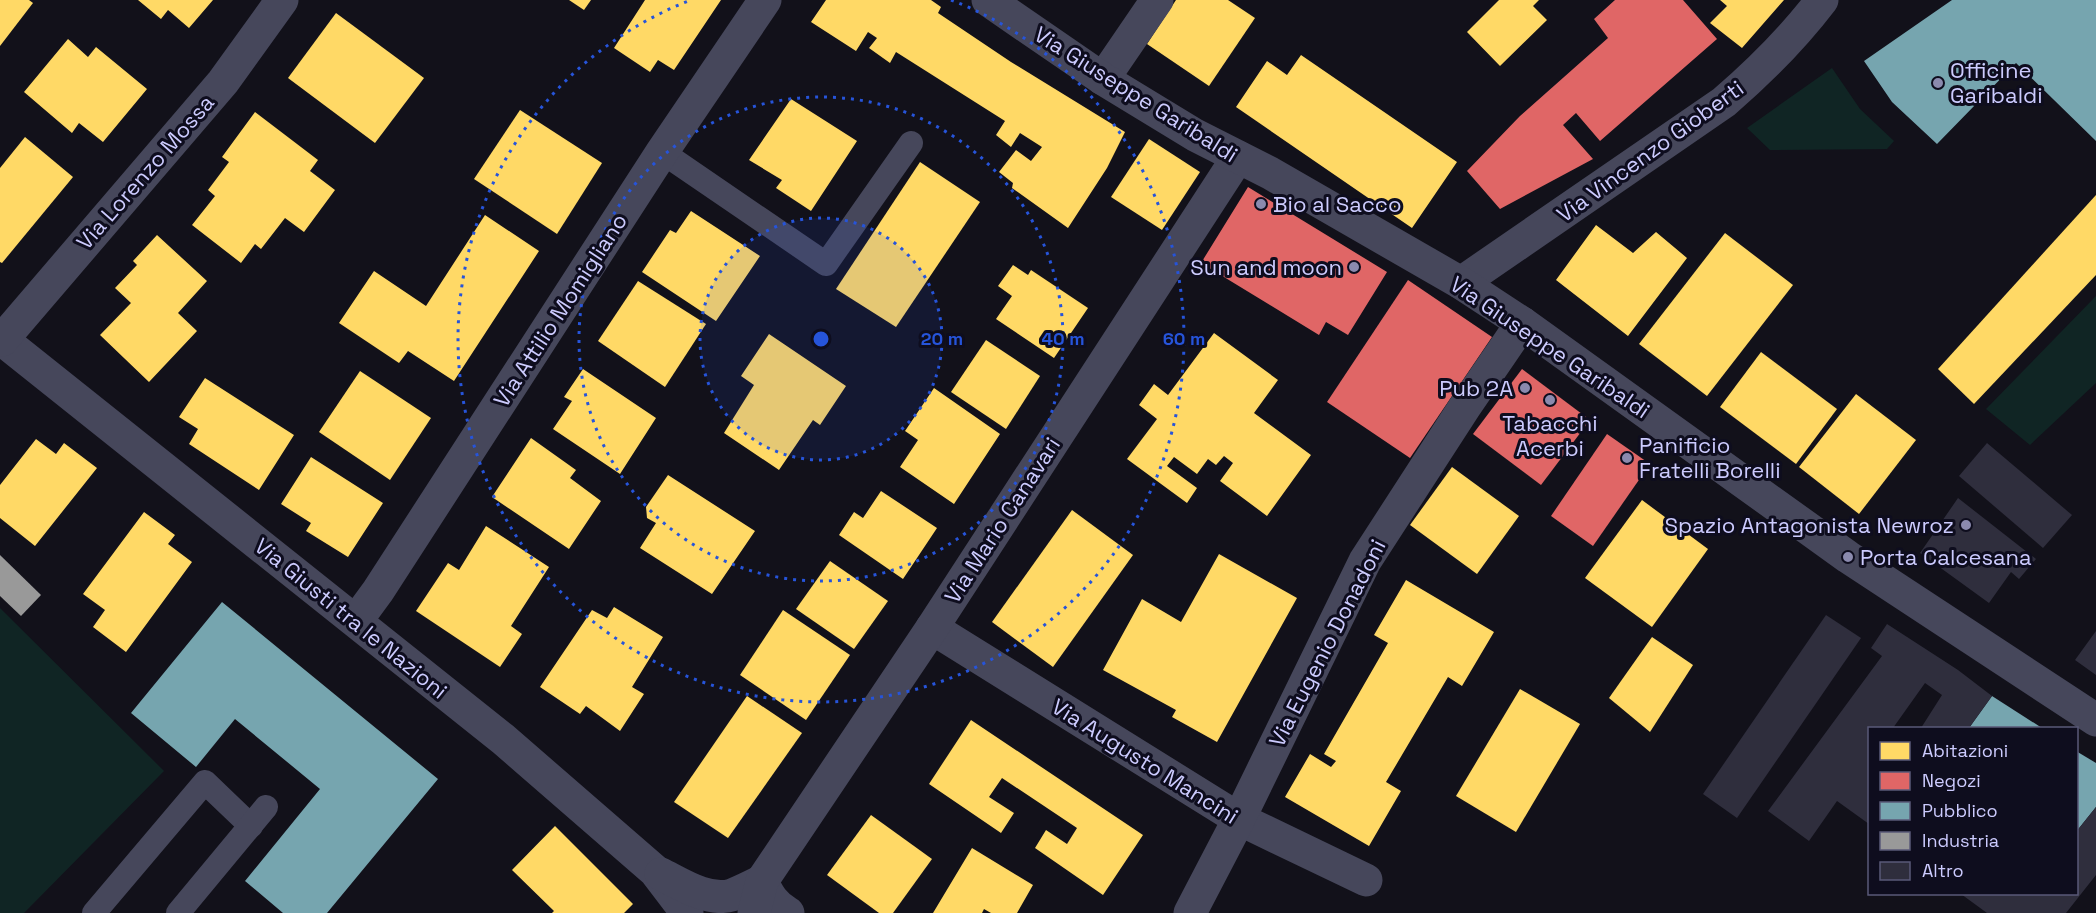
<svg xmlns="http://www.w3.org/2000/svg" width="2096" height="913" font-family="'Space Grotesk',sans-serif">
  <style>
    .green { fill: #102524 }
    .homes { fill: #ffd966 }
    .shops { fill: #e06666 }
    .public { fill: #76a5af }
    .industry { fill: #999 }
    .building { fill: #2f2e3d }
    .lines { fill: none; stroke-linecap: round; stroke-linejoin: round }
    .service { stroke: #46475b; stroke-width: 24 }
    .minor { stroke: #46475b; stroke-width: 33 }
    .tertiary { stroke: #46475b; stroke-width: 33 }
    .ring { fill: none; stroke: #2654da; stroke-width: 3; stroke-dasharray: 3 6 }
    .poi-dot { fill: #8b8aae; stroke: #0e0d1e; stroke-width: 2 }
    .labels { text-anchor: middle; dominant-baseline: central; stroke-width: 6; stroke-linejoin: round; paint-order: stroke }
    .poi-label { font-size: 22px; fill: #cccbfe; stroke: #0e0d1e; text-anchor: start }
    .street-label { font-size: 22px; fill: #cccbfe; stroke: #0e0d1e }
    .centre { fill: #2654da; stroke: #0e0d1e; stroke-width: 3 }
    .ring-label { font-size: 18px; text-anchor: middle; font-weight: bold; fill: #2654da; stroke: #0e0d1e; stroke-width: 6; stroke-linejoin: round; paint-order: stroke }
  </style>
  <rect width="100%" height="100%" fill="#12111a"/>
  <g class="green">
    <path d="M1832,68l28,41 34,32 -7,8 -117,1 -23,-22z"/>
    <path d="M2096,296v87l-66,62 -44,-36z"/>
    <path d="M0,608l164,163 -140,142h-24z"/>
  </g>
  <g class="homes">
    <path d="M0,0h29l4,3 -33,43z"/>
    <path d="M138,0h75l-24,28 -21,-18 -7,9z"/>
    <path d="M569,0h22l-7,10z"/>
    <path d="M645,0h76l-47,70 -16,-10 -8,12 -36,-24z"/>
    <path d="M826,0h105l10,7 -3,6 73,49 114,70 -18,36 -39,60 -56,-40 1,-5 -14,-11 17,-22 15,11 11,-14 -22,-14 -9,14 -15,-12 9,-14 -109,-69 -6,11 -21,-15 8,-10 -9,-6 -12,19 -45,-29z"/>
    <path d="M1176,0h52l27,18 -46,68 -62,-42z"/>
    <path d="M1499,0h40l-6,6 14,14 -47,46 -33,-34z"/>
    <path d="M1720,0h64l-42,48 -32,-25 17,-17z"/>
    <path d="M336,13l88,65 -49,65 -87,-65z"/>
    <path d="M68,39l20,18 8,-10 51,42 -44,53 -24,-19 -7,10 -48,-41z"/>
    <path d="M1301,55l156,107 -45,66 -176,-121 31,-46 20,14z"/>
    <path d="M791,99l66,42 -46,70 -35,-23 6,-8 -33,-20z"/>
    <path d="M520,110l82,53 -45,71 -83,-55z"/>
    <path d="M255,112l63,48 -8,11 25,19 -31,42 -19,-14 -24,31 -6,-5 -14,19 -49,-38 23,-29 -7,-6 21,-28 -7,-5z"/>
    <path d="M25,137l48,40 -71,86 -2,-1v-94z"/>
    <path d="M1149,139l51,33 -38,58 -51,-33z"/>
    <path d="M920,162l60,40 -84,125 -60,-38z"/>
    <path d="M2096,195v80l-122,129 -36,-35z"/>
    <path d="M691,211l69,45 -44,65 -74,-49 28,-42 6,3z"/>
    <path d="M485,215l54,36 -85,130 -46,-30 -9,12 -60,-40 35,-52 52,35z"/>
    <path d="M1596,225l37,28 23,-21 31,26 -59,78 -72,-56z"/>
    <path d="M1725,233l68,52 -86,111 -68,-52z"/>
    <path d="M157,235l50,46 -29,32 19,18 -48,51 -49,-47 31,-32 -16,-15 22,-23 -4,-4z"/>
    <path d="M1013,265l15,10 3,-5 57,38 -34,50 -58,-39 16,-23 -14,-10z"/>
    <path d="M638,281l68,43 -41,63 -67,-46z"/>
    <path d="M1214,333l64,47 -24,33 57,42 -44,61 -47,-35 13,-18 -9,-7 -8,9 -8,-6 -11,15 -23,-17 -7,9 30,22 -10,15 -60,-44 30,-40 -18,-14 15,-21 14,11z"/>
    <path d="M769,334l77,52 -26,39 -7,-5 -34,50 -55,-37 30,-48 -13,-9z"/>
    <path d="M986,340l54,36 -34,53 -55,-37z"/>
    <path d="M1761,352l76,57 -41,55 -76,-57z"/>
    <path d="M583,369l73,49 -36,56 -67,-45 19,-28 -8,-4z"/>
    <path d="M360,371l71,47 -41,62 -71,-48z"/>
    <path d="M205,378l89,57 -35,55 -70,-46 9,-15 -19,-12z"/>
    <path d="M934,388l66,46 -46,70 -54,-37 18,-27 -13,-9z"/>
    <path d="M1856,394l60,46 -57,74 -60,-47z"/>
    <path d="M531,438l45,32 -6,8 31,23 -32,48 -77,-52z"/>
    <path d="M36,439l20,15 8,-11 33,25 -62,78 -35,-28v-33z"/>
    <path d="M311,457l72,46 -35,54 -42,-26 5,-8 -30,-19z"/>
    <path d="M1452,467l67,49 -42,58 -67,-49z"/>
    <path d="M668,475l87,56 -43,63 -72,-46 16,-25 -9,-5 -1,-11z"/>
    <path d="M881,491l56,37 -34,51 -64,-44 15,-23 9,6z"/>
    <path d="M1642,500l66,49 -56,78 -67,-49z"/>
    <path d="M1072,510l61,45 -80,112 -61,-45z"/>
    <path d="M144,512l31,23 -7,9 24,18 -66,90 -33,-25 12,-17 -22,-16z"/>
    <path d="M486,526l63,41 -38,59 11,8 -22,33 -84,-56 32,-48 11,7z"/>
    <path d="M1219,554l78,44 -80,144 -45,-25 4,-7 -73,-40 39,-71 39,23z"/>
    <path d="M830,561l58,40 -34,48 -58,-40z"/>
    <path d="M1406,580l88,52 -32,54 -14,-9 -62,105 15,9 -32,55 -84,-49 25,-43 21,13 5,-6 -12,-7 64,-111 -14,-8z"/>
    <path d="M614,607l49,30 -31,50 12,7 -24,37 -34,-25 -6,8 -40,-27 52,-77 15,8z"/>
    <path d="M783,610l67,45 -44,65 -66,-45z"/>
    <path d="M1652,637l41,28 -43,67 -41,-34z"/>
    <path d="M1520,689l60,35 -64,108 -60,-36z"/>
    <path d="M747,696l55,37 -74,105 -54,-36z"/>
    <path d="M971,720l172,115 -40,60 -68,-47 11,-18 21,14 10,-16 -75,-50 -13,19 25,16 -13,20 -72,-49z"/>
    <path d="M871,815l61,44 -39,54h-14l-52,-38z"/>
    <path d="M555,826l78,78 -9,9h-72l2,-2 -42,-41z"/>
    <path d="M972,848l61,37 -16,28h-26l-7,-4 -2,4h-49z"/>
  </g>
  <g class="shops">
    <path d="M1615,0h68l34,39 -117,102 -24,-28 -13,12 30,34 -93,50 -33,-38 53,-55 88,-78 -14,-19z"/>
    <path d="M1248,187l139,85 -39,63 -22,-13 -7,13 -118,-72z"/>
    <path d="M1408,280l84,57 -82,121 -83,-56z"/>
    <path d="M1522,369l68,51 -49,65 -68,-51z"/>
    <path d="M1607,434l43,30 -57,82 -42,-30z"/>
  </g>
  <g class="public">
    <path d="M1952,0h144v141l-80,-78 -79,81 -45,-42 -28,-41z"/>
    <path d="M222,602l216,177 -111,134h-44l-38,-32 75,-92 -85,-70 -39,48 -65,-54z"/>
    <path d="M1992,696l50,32h-73z"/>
    <path d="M2076,751l20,12v44l-20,25z"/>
  </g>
  <path class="industry" d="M0,555l41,40 -20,21 -21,-20z"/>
  <g class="building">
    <path d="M1987,443l85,72 -29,33 -84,-72z"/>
    <path d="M1958,498l78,61 -17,20 -8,-7 -22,31 -69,-50z"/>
    <path d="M1826,615l35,23 -124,180 -34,-24z"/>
    <path d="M1887,624l71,46 34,26 -23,32h-48l21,-33 -17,-12 -32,45 -24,1v95l-32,-23 -28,40 -41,-30 114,-155 -11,-8z"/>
    <path d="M2096,631v44l-21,-15z"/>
    <path d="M2096,807v68l-30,38h-79l-26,-19h115v-62z"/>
  </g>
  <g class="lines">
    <g class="service">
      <path d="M662,152l164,112 85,-121"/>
      <path d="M94,913l111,-131 46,44"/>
      <path d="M178,913l88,-106"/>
    </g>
    <g class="minor">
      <path d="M1103,79l54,-79"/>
      <path d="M1461,283l263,-181c36,-31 69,-64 98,-102"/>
      <path d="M0,338l503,401 152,132 32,42"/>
      <path d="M2,340l221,-258 59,-82"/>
      <path d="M356,621l22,-30 284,-439 103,-152"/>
      <path d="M932,628l307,191 127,61"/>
      <path d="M661,874c20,10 47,28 71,21 10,-4 20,-9 30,-14 6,14 12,24 26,32"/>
      <path d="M754,913l8,-32 170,-253 306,-471"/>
      <path d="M1190,913l49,-94 126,-258 99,-153 58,-85"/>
    </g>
    <path class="tertiary" d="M988,0l115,79 92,56 75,38 191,110 61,40 326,234 248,163"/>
  </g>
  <circle cx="821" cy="339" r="121" fill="#2654da" fill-opacity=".12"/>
  <g class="ring">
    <circle cx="821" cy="339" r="121"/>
    <circle cx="821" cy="339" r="242"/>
    <path d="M951 0A363 363 0 1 1 691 0"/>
  </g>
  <g class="poi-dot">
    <circle cx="1938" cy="83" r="6"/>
    <circle cx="1261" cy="204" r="6"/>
    <circle cx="1354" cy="267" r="6"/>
    <circle cx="1525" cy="388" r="6"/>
    <circle cx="1550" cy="400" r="6"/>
    <circle cx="1627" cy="458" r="6"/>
    <circle cx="1966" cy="525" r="6"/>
    <circle cx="1848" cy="557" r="6"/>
  </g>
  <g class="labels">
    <g class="poi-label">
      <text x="1950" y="70">Officine<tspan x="1950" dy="25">Garibaldi</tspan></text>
      <text x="1273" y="204">Bio al Sacco</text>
      <text x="1342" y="267" text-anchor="end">Sun and moon</text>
      <text x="1513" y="388" text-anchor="end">Pub 2A</text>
      <text x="1550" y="423" text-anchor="middle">Tabacchi<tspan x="1550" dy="25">Acerbi</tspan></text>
      <text x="1639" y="445">Panificio<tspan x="1639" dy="25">Fratelli Borelli</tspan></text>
      <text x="1954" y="525" text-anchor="end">Spazio Antagonista Newroz</text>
      <text x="1860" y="557">Porta Calcesana</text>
    </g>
    <g class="street-label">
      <text transform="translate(1136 94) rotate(32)">Via Giuseppe Garibaldi</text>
      <text transform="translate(1650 151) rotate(-36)">Via Vincenzo Gioberti</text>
      <text transform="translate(145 172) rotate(-49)">Via Lorenzo Mossa</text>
      <text transform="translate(560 310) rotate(-57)">Via Attilio Momigliano</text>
      <text transform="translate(1550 347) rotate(34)">Via Giuseppe Garibaldi</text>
      <text transform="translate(1002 520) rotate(-57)">Via Mario Canavari</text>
      <text transform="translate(351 618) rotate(39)">Via Giusti tra le Nazioni</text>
      <text transform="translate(1327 643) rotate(-63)">Via Eugenio Donadoni</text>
      <text transform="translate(1145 761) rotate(32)">Via Augusto Mancini</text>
    </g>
  </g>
  <circle cx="821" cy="339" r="9" class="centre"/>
  <g class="ring-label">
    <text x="942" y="345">20 m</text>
    <text x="1063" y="345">40 m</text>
    <text x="1184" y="345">60 m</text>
  </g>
  <rect x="1868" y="727" width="210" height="168" fill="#0e0d1e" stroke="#5a5978" stroke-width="1.5"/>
  <rect x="1880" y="742" width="30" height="18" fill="#ffd966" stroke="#5a5978" stroke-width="1.5"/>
  <text x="1922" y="757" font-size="18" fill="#cccbfe">Abitazioni</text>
  <rect x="1880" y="772" width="30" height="18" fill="#e06666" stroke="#5a5978" stroke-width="1.5"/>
  <text x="1922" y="787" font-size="18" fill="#cccbfe">Negozi</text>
  <rect x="1880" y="802" width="30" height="18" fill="#76a5af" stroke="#5a5978" stroke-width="1.5"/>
  <text x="1922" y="817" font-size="18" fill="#cccbfe">Pubblico</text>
  <rect x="1880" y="832" width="30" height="18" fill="#999999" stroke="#5a5978" stroke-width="1.5"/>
  <text x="1922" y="847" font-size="18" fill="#cccbfe">Industria</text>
  <rect x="1880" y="862" width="30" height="18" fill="#2f2e3d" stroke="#5a5978" stroke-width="1.5"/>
  <text x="1922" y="877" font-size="18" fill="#cccbfe">Altro</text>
</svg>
